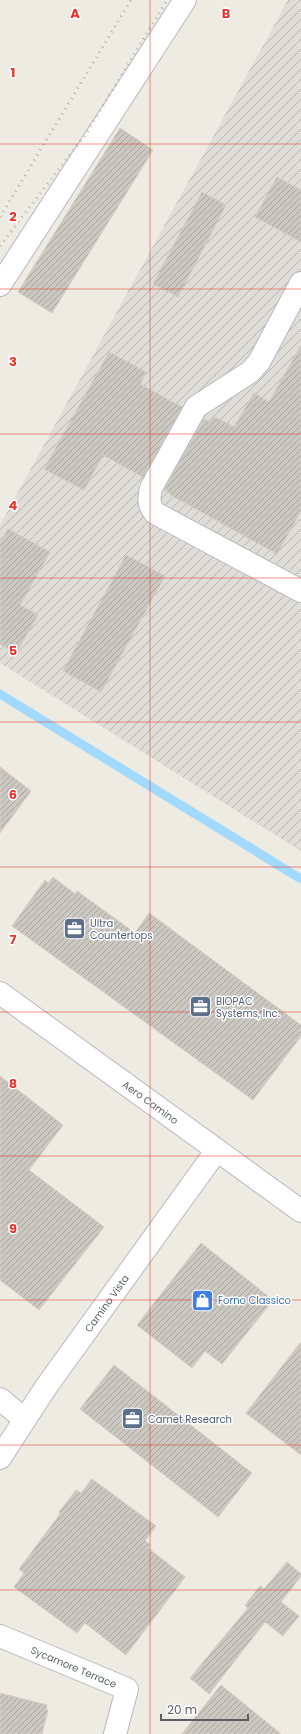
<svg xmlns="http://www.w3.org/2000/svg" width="301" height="1734" font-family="Poppins,sans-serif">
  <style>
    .industrial { fill: url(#industrial-furrows) }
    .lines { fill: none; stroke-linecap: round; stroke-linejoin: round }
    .stream { stroke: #a1d9ff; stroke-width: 9 }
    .building { fill: url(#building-hatch); stroke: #d3cdc1 }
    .minor-casing { stroke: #b5b9bd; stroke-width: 24 }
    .minor { stroke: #fff; stroke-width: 22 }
    .rail { stroke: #b2b3b4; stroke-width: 3; stroke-dasharray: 1 5; stroke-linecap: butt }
    .grid { fill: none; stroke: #ec332a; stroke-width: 1; stroke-opacity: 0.55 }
    .labels { text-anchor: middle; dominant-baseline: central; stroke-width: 3; stroke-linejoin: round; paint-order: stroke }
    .service-label { font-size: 10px; fill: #4e5e75; stroke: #fff; text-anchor: start }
    .street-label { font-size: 10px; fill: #5b5f64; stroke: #fff }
    .shop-label { font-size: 10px; fill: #366cbe; stroke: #fff; text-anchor: start }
    .grid-label { font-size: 13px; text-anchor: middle; font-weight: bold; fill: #ec332a; stroke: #fff; stroke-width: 3; stroke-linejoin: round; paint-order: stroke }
  </style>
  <defs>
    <pattern id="industrial-furrows" width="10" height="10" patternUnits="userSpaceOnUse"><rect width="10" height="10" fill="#dfddd7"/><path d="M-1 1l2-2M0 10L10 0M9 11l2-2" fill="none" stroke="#b8b6b2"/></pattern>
    <pattern id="building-hatch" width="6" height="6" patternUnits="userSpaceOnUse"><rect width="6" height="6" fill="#cbc8c2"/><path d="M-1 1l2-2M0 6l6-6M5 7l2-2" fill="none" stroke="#a8a6a1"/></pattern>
  </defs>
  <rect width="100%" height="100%" fill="#eeebe3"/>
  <path class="industrial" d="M288,0h13v851l-301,-188v-138z"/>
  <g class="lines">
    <path class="stream" d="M0,694l301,185"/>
  </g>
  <g class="building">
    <path d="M120,128l33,22 -101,163 -34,-21z"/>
    <path d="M277,177l24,13v52l-46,-25z"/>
    <path d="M202,192l24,13 -48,92 -25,-13z"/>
    <path d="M301,345v166l-24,43 -108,-60 1,-1 -6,-3 40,-71 6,3 3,-6 21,11 20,-34 15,9z"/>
    <path d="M109,352l37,20 -6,12 42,23 -39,70 -40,-22 -19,35 -40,-21z"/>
    <path d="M8,529l42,23 -30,53 18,10 -22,38 -16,-9v-101z"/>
    <path d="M126,555l39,21 -64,116 -38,-21z"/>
    <path d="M0,767l31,24 -31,42z"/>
    <path d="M53,877l22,17 2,-3 58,42 14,-20 152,112v11l-48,64 -241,-174 33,-46 3,3z"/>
    <path d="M0,1076l63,49 -34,45 75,57 -65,83 -39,-30z"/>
    <path d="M201,1243l72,57 -51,64 -17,-13 -13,17 -55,-43z"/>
    <path d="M301,1342v113l-55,-42z"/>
    <path d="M114,1365l138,108 -34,44 -138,-108z"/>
    <path d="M92,1479l64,47 -11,15 6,4 -3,3 37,29 -59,78 -41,-32 -8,10 -63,-46 10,-14 -5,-4 41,-55 -1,-2 17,-22 5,3z"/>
    <path d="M287,1562l14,12v2l-20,26 18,14 -16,20 -18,-14 -56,72 -19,-16 58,-70 -3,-3 15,-19 4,3z"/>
    <path d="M221,1685l60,49h-99z"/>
    <path d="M0,1693l47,12 -1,4 2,1 -6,24h-42z"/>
  </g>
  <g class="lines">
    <defs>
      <g id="minor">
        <path d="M301,283l-42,79 -9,10 -54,35 -45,81c-2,10 -3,17 4,25l146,78"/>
        <path d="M0,285l185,-285"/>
        <path id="s1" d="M0,993l301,218"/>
        <path d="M0,1399l24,20"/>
        <path id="s2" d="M0,1458l46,-71 171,-237"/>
        <path id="s3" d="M0,1636l127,53 -12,45"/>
      </g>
    </defs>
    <use href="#minor" class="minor-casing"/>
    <use href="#minor" class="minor"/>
    <g class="rail">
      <path d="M0,217l131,-217"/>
      <path d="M0,246l86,-112 81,-134"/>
    </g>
  </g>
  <path class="grid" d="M150,0v1734M0,144h301M0,289h301M0,434h301M0,578h301M0,722h301M0,867h301M0,1012h301M0,1156h301M0,1300h301M0,1445h301M0,1590h301"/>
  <defs>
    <symbol id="office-square" viewBox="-11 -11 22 22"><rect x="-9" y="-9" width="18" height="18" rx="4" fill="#5c6f8a" stroke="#fff"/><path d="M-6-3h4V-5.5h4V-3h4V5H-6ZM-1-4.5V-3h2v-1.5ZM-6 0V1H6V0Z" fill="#fff"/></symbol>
    <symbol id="shop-square" viewBox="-11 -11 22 22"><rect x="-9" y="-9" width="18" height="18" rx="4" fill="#3f7fe0" stroke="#fff"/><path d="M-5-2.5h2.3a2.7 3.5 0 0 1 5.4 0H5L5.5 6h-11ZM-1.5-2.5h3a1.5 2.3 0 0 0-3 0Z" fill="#fff"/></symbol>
  </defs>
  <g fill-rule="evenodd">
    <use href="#office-square" x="62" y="916" width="25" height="25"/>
    <use href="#office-square" x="188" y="994" width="25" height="25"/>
    <use href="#shop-square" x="190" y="1288" width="25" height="25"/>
    <use href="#office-square" x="120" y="1406" width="25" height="25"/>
  </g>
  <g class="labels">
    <g class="service-label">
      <text x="90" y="923">Ultra<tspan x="90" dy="12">Countertops</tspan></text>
      <text x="216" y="1001">BIOPAC<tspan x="216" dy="12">Systems, Inc.</tspan></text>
      <text x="148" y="1419">Camet Research</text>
    </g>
    <g class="street-label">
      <text stroke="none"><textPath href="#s1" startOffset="186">Aero Camino</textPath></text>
      <text stroke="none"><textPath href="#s2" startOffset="188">Camino Vista</textPath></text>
      <text stroke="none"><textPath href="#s3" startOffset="80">Sycamore Terrace</textPath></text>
    </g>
    <g class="shop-label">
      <text x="218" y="1300">Forno Classico</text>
    </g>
  </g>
  <g class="grid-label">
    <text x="75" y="18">A</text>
    <text x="226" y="18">B</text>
    <text x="13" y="77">1</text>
    <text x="13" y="221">2</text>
    <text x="13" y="366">3</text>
    <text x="13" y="510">4</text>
    <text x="13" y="655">5</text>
    <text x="13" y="799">6</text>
    <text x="13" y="944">7</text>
    <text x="13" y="1088">8</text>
    <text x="13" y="1233">9</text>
  </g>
  <path d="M161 1714v6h87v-6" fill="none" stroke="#5b5f64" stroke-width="2"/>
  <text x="167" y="1714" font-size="12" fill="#5b5f64" stroke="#ffffff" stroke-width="3" paint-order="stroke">20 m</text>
</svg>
